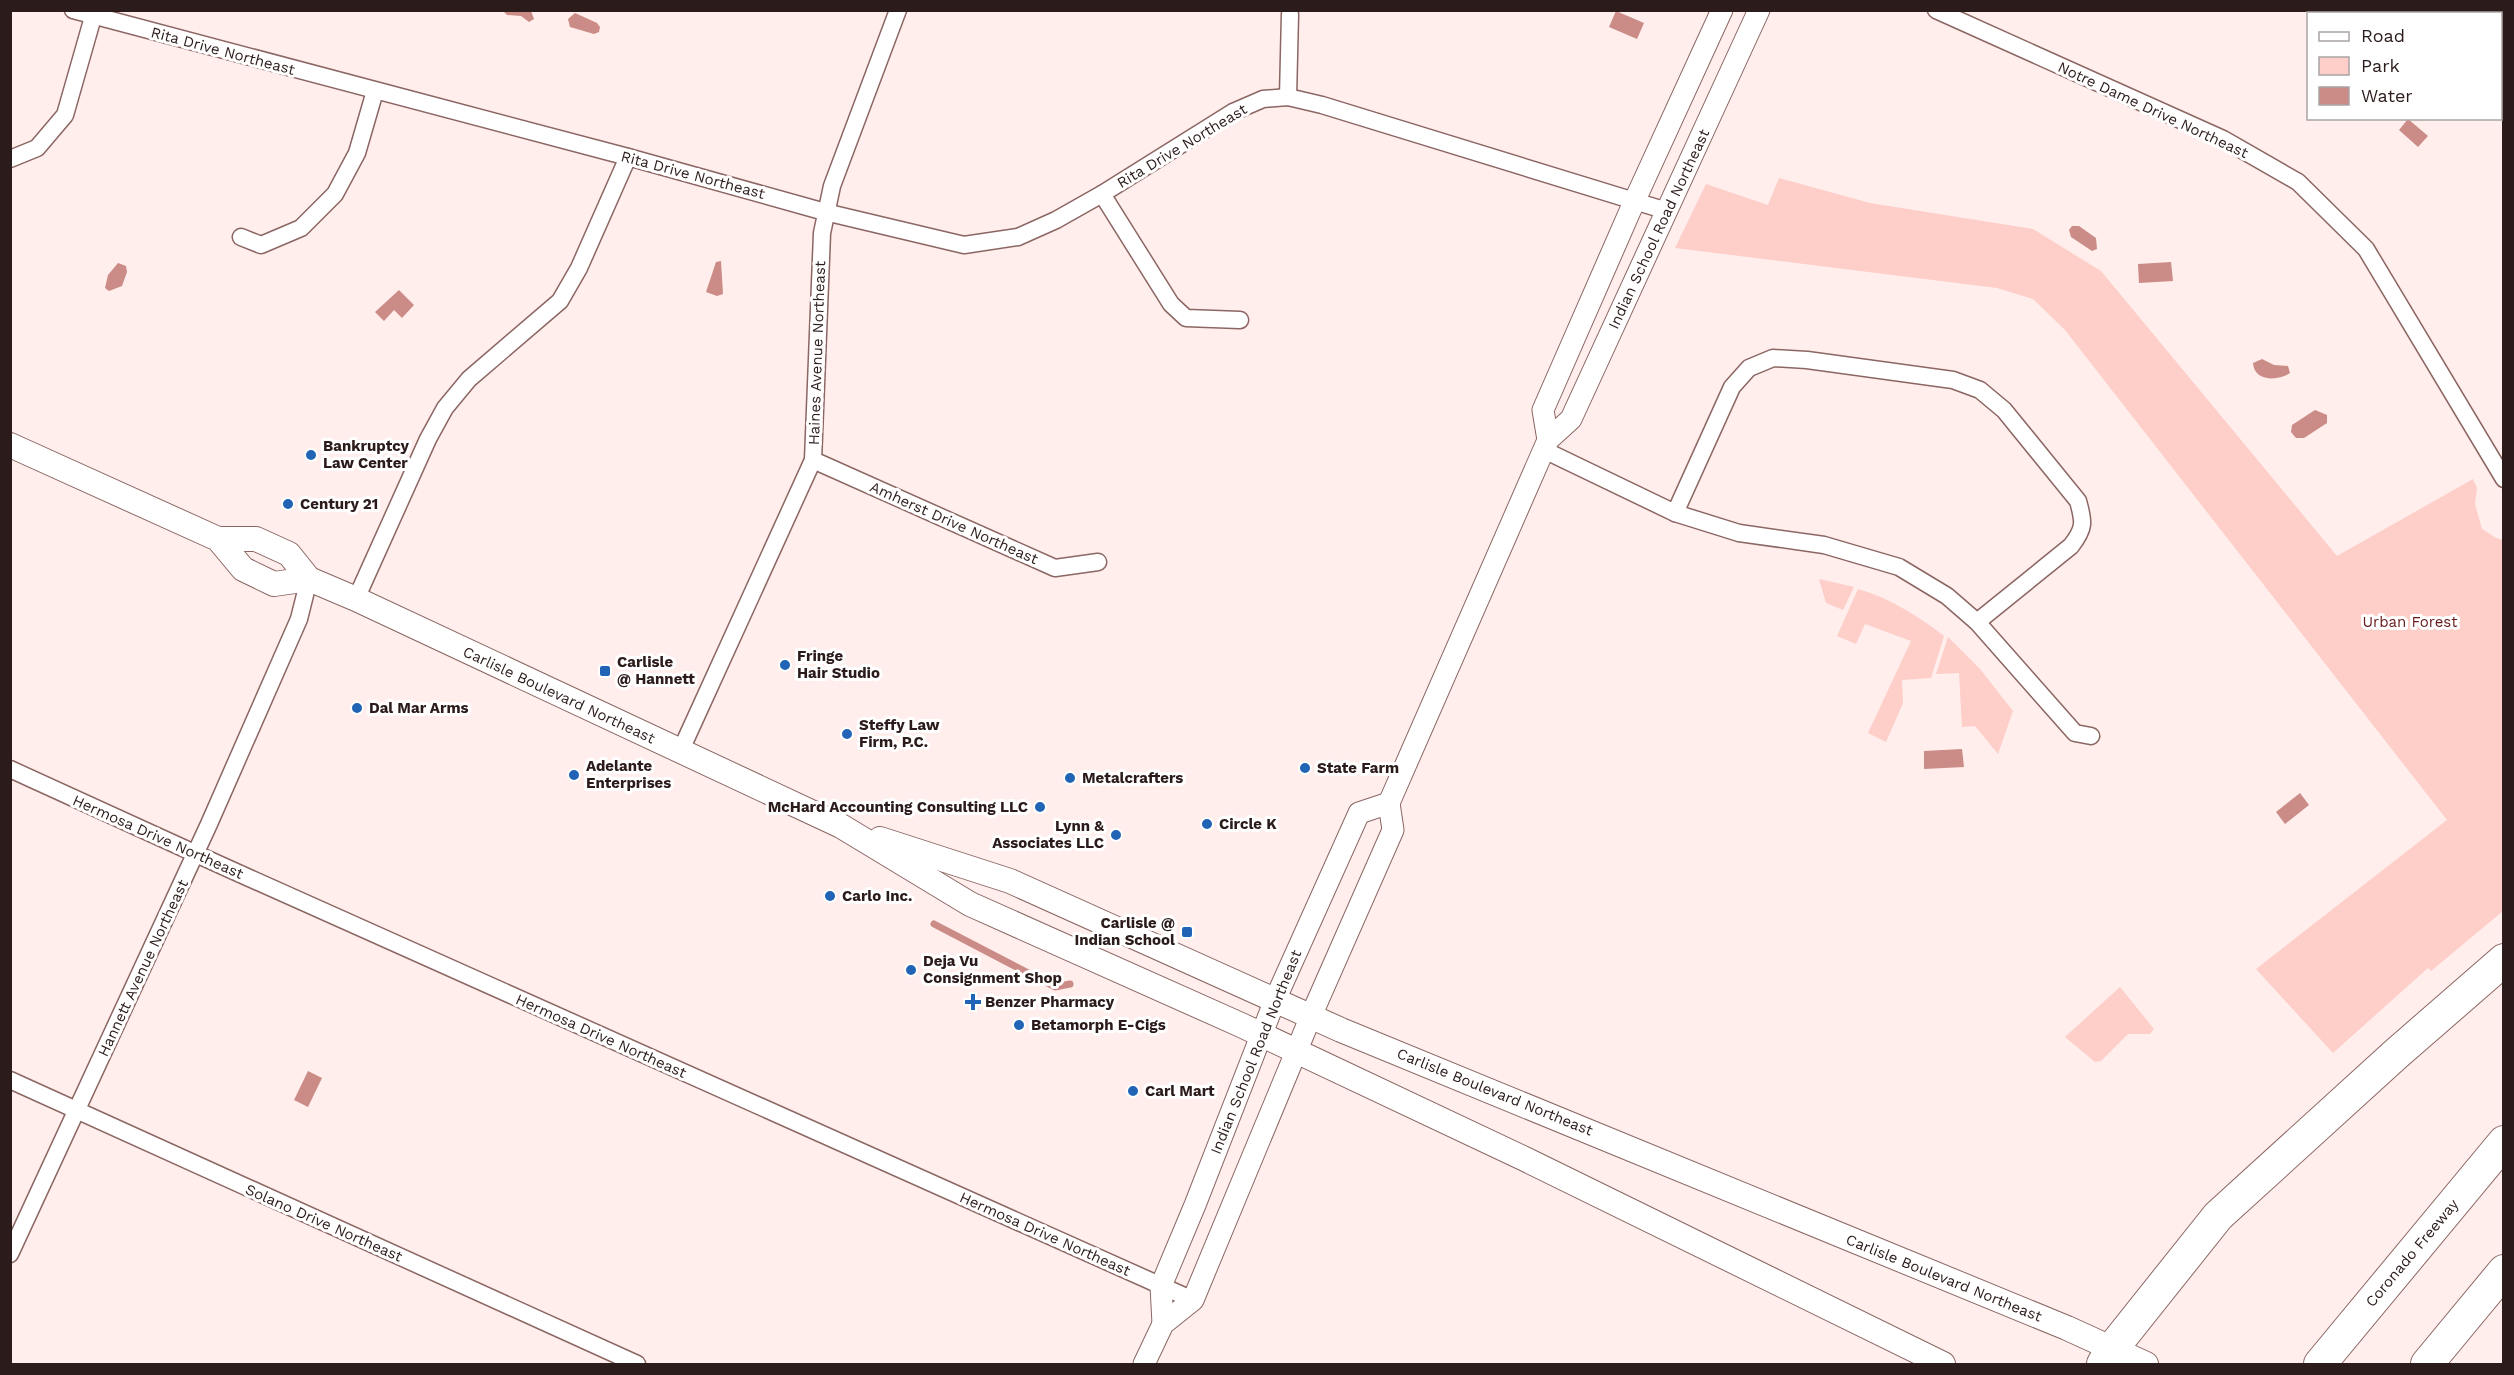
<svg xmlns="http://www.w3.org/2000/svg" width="2514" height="1375" font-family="'Work Sans',sans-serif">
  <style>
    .green { fill: #fecec9 }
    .water { fill: #cb8b86 }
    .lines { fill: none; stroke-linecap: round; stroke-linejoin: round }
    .stream { stroke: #cb8b86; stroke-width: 7 }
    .minor-casing { stroke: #8b6663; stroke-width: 19 }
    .tertiary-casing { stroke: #8b6663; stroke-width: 23 }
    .secondary-casing { stroke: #8b6663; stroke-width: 26 }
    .motorway-casing { stroke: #8b6663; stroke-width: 34 }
    .minor { stroke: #fff; stroke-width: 16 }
    .tertiary { stroke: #fff; stroke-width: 21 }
    .secondary { stroke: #fff; stroke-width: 24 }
    .motorway { stroke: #fff; stroke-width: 32 }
    .poi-dot { fill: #2163b4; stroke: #fff; stroke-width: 2 }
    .labels { text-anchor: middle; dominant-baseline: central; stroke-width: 6; stroke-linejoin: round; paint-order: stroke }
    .street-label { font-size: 15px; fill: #2b1c1b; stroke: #fff }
    .poi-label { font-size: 15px; font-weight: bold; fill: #2b1c1b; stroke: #fff; text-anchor: start }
    .park-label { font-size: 15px; fill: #66191a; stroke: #fff }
  </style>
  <rect width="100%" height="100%" fill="#ffeeec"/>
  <g class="green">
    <path d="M1779,178l91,25 163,26 68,42 236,285 136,-77 4,9 -2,16 7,25 14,9 7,2v371l-72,60 -3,-3 -95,85 -77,-84 191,-149 -382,-490 -32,-31 -36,-11 -322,-40 31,-64 62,21z"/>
    <path d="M1819,579l35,8 -11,23 -17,-7z"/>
    <path d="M1858,589c32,9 60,27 86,47l-13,42 -29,2 1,23 -17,39 -18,-9 43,-92 -46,-17 -9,20 -19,-8z"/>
    <path d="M1948,637l32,32 33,42 -15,43 -23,-28 -13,1 -3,-54 -23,1z"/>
    <path d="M2120,987l34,42 -4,5h-22l-27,27 -6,1 -30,-25z"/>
  </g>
  <g class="water">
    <path d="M503,11h28l3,8 -5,3 -8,-6 -14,-1z"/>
    <path d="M1616,11l28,12 -7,16 -28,-12z"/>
    <path d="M575,13l22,10 3,4 -1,5 -5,2 -24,-7 -2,-8z"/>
    <path d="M2408,119l20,17 -10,11 -19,-17z"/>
    <path d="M2072,226h7l17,12 1,11 -5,2 -21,-14 -2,-7z"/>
    <path d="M721,261l2,33 -6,2 -11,-4 10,-30z"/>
    <path d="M2171,262l2,19 -34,2 -1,-19z"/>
    <path d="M118,263l8,3 1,6 -5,14 -13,5 -4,-3 3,-13z"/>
    <path d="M399,290l15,15 -12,13 -8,-8 -10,11 -9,-9z"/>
    <path d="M2262,359l12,6 14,1 2,7c-11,8 -36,9 -37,-10z"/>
    <path d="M2315,410l12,5v8l-23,15h-8l-5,-6 1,-7z"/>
    <path d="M1962,749l2,18 -40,2v-18z"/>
    <path d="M2300,793l9,12 -24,19 -9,-12z"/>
    <path d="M308,1071l14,7 -14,29 -14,-7z"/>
  </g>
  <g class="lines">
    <path class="stream" d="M934,924l121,63 15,-3"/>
    <defs>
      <g id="minor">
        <path d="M73,10l555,147 197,55 139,33 54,-8 38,-17 46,-26 131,-82 30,-13 25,-2 34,8 345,106"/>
        <path d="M1936,10l287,129 75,43 68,67 138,230"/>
        <path d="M1288,97l2,-83"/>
        <path d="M10,159l27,-11 28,-33 30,-105"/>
        <path d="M1102,194l69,110 15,14 54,2"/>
        <path d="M241,237l20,8 40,-17 34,-34 22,-41 18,-62"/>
        <path d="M1544,450l131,63 64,20 85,12 75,22 48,29 30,26 98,111 16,3"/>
        <path d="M813,460l242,108 43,-6"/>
        <path d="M1675,513l57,-126 17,-19 24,-10 34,2 146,20 27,10 24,20 74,91c6,21 7,27 -7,45l-94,76"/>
        <path d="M356,599l72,-160 17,-31 24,-29 91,-78 19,-33 49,-111"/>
        <path d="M680,752l133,-292 9,-227 10,-47 66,-176"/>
        <path d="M10,769l217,99 966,432"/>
        <path d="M10,1080l627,284"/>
        <path d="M10,1254l199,-430 90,-205 10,-40"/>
      </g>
      <g id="tertiary">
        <path d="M1548,440l-5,-30 91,-208 88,-192"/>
        <path d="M1163,1324l-2,-38 34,-81 80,-205 84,-187 30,-10"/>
        <path d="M1144,1364l19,-40 30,-24 118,-284 82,-186 -4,-27 159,-363 23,-21 188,-409"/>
      </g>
      <g id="secondary">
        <path d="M10,445l208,94h38l33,15 20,25 -35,5 -31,-15 -25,-30"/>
        <path d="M309,579l47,20 485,227 129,78 271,121 286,135 416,204"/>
        <path d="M880,839l130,42 331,149 726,298 79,36"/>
      </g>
      <g id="motorway">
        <path d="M2103,1364l9,-15 106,-133 178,-162 108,-94"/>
        <path d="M2320,1364l184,-222"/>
        <path d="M2427,1364l77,-93"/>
      </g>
    </defs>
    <use href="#minor" class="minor-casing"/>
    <use href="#tertiary" class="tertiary-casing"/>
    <use href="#secondary" class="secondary-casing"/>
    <use href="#motorway" class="motorway-casing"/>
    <use href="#minor" class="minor"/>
    <use href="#tertiary" class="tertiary"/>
    <use href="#secondary" class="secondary"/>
    <use href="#motorway" class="motorway"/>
  </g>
  <g class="poi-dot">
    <circle cx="311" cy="455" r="6"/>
    <circle cx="288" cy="504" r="6"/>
    <circle cx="785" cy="665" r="6"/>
    <rect x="599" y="665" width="12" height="12" rx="3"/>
    <circle cx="357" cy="708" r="6"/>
    <circle cx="847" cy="734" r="6"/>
    <circle cx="1305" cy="768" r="6"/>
    <circle cx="574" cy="775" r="6"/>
    <circle cx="1070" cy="778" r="6"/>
    <circle cx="1040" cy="807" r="6"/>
    <circle cx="1207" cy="824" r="6"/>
    <circle cx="1116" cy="835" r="6"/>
    <circle cx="830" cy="896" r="6"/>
    <rect x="1181" y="926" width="12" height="12" rx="3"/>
    <circle cx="911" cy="970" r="6"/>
    <path d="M970 993h6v6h6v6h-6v6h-6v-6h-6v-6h6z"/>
    <circle cx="1019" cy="1025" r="6"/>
    <circle cx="1133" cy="1091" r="6"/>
  </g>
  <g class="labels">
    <g class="street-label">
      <text transform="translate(223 51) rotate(15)">Rita Drive Northeast</text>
      <text transform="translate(2153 110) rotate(25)">Notre Dame Drive Northeast</text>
      <text transform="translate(1182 146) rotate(-31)">Rita Drive Northeast</text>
      <text transform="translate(693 175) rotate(15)">Rita Drive Northeast</text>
      <text transform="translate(1659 229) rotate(-65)">Indian School Road Northeast</text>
      <text transform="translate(817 353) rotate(-88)">Haines Avenue Northeast</text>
      <text transform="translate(954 523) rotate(24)">Amherst Drive Northeast</text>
      <text transform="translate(559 695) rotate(25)">Carlisle Boulevard Northeast</text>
      <text transform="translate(158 837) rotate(24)">Hermosa Drive Northeast</text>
      <text transform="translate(143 968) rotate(-65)">Hannett Avenue Northeast</text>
      <text transform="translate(601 1036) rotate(24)">Hermosa Drive Northeast</text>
      <text transform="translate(1256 1052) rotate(-68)">Indian School Road Northeast</text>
      <text transform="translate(1495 1092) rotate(22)">Carlisle Boulevard Northeast</text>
      <text transform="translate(324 1223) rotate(24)">Solano Drive Northeast</text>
      <text transform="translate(1045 1234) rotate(24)">Hermosa Drive Northeast</text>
      <text transform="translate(2412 1253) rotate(-50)">Coronado Freeway</text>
      <text transform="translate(1944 1278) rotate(22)">Carlisle Boulevard Northeast</text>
    </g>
    <g class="poi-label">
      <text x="323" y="446">Bankruptcy<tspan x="323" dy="17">Law Center</tspan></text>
      <text x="300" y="504">Century 21</text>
      <text x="797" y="656">Fringe<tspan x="797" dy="17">Hair Studio</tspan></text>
      <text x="617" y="662">Carlisle<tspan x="617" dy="17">@ Hannett</tspan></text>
      <text x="369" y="708">Dal Mar Arms</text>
      <text x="859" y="725">Steffy Law<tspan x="859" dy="17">Firm, P.C.</tspan></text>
      <text x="586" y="766">Adelante<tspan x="586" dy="17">Enterprises</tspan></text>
      <text x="1317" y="768">State Farm</text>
      <text x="1082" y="778">Metalcrafters</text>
      <text x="1028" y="807" text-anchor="end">McHard Accounting Consulting LLC</text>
      <text x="1219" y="824">Circle K</text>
      <text x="1104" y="826" text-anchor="end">Lynn &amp;<tspan x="1104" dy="17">Associates LLC</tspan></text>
      <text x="842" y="896">Carlo Inc.</text>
      <text x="1175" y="923" text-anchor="end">Carlisle @<tspan x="1175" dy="17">Indian School</tspan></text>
      <text x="923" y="961">Deja Vu<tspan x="923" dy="17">Consignment Shop</tspan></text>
      <text x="985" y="1002">Benzer Pharmacy</text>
      <text x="1031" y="1025">Betamorph E-Cigs</text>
      <text x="1145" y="1091">Carl Mart</text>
    </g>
    <g class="park-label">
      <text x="2410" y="622">Urban Forest</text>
    </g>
  </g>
  <rect width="2514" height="1375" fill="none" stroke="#2b1c1b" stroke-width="24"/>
  <rect x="2307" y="12" width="195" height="108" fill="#ffffff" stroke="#aaa4a4" stroke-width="1.5"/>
  <rect x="2319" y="32" width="30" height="9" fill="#ffffff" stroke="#aaa4a4" stroke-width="1.5"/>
  <text x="2361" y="42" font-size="18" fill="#2b1c1b">Road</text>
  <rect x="2319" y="57" width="30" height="18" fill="#fecec9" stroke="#aaa4a4" stroke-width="1.5"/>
  <text x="2361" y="72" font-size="18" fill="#2b1c1b">Park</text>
  <rect x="2319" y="87" width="30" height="18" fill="#cb8b86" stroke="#aaa4a4" stroke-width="1.5"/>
  <text x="2361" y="102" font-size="18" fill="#2b1c1b">Water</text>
</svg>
